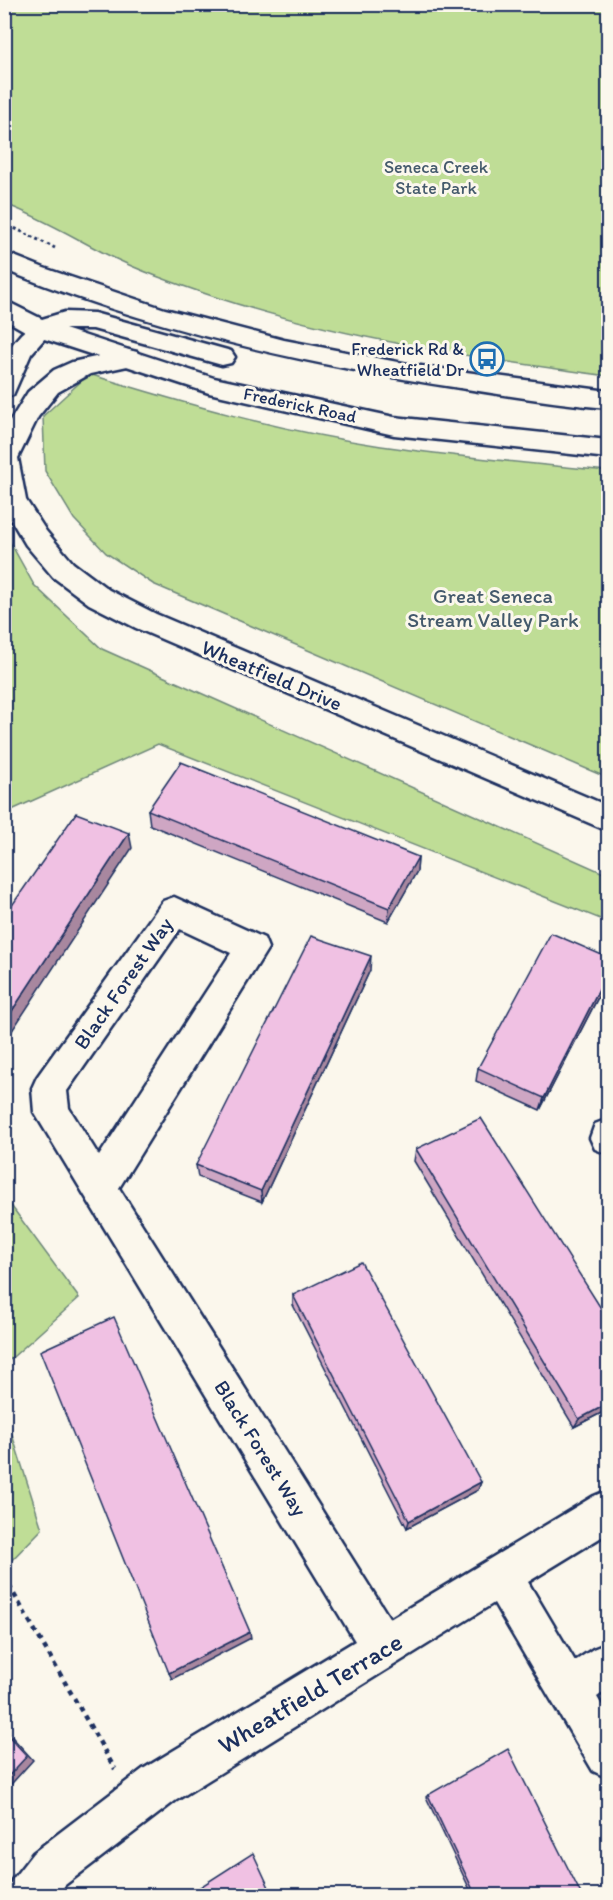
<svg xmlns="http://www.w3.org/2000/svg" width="613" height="1900" font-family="Itim,sans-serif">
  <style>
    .green { fill: #bfdd96; stroke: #6d867a; stroke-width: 1.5 }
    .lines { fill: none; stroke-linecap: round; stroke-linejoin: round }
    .street-casing { stroke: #1b2f5e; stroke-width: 5 }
    .primary-casing { stroke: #1b2f5e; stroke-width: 5 }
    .path-far1 { stroke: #1b2f5e; stroke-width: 3; stroke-dasharray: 3 3; stroke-linecap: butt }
    .path { stroke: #1b2f5e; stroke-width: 4.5; stroke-dasharray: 5 5; stroke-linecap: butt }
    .street { fill: #fbf7ec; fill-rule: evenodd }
    .primary { fill: #fbf7ec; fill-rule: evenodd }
    .wall { fill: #cea6c3; stroke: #1b2f5e; stroke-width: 1.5 }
    .shaded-wall { fill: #a8879f; stroke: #1b2f5e; stroke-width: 1.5 }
    .building { fill: #f0c1e3; stroke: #1b2f5e; stroke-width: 1.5 }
    .labels { text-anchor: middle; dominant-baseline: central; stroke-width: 6; stroke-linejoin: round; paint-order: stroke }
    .far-park-label { font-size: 18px; fill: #445a6c; stroke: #fbf7ec }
    .far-poi-label { font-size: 18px; fill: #1b2f5e; stroke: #fbf7ec; text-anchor: end }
    .far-street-label { font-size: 18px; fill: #1b2f5e; stroke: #fbf7ec }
    .park-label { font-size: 21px; fill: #445a6c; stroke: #fbf7ec }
    .street-label { font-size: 21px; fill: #1b2f5e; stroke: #fbf7ec }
    .near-street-label { font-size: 26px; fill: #1b2f5e; stroke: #fbf7ec }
  </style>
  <rect width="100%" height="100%" fill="#fbf7ec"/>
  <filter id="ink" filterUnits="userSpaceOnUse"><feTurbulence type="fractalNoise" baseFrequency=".0167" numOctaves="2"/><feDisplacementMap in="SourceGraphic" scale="12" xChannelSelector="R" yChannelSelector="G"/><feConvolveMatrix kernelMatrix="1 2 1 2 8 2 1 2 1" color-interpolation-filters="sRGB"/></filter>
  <g filter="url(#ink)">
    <g class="green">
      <path d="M4,5h604v371c-134,-18 -266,-37 -396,-80 -35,-12 -73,-25 -106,-42 -33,-17 -66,-37 -101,-50z"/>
      <path d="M89,374c96,30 192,57 292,72 76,11 152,18 227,25v307l-455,-194 -47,-31 -32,-34 -29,-48 -2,-55z"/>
      <path d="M5,533l29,52 68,64 506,226v47l-450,-178 -153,69z"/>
      <path d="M4,1196l75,102 -74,66h-1z"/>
      <path d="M4,1409l38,120 -37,38h-1z"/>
    </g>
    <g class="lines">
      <defs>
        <g id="street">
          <path d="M41,321l9,2 3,6 -22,25 -18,41 -9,2c0,-29 -4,-40 17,-63 7,-6 11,-11 20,-13z"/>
          <path d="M128,350l9,2 4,6 -4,6 -47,10 -32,18 -20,25 -20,41 8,42 20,31 27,32 36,27 47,24 452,192v25l-472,-203 -47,-24 -36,-27 -27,-32 -22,-37v-77l24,-39 26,-22 18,-8z"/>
          <path d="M174,897l90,41 4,10 -149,240 271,431 204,-123 14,-6v43l-80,49 47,79 18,-12 15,-6v46l-11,8 11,19v62l-15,-7 -99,-168 -319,198 -110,84 -8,11h-51l6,-16 21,-27 110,-84 212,-128 -321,-529 -2,-24 5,-11 126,-176zM180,929l51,24 -132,203 -30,-48 -2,-17z"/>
          <path d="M608,1119v35l-13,-5 -5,-11 5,-14z"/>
        </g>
        <g id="primary">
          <path d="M4,252l40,16 121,41 119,31 129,25 195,26v17c-49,-4 -99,-12 -148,-20 -152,-23 -302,-57 -445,-114l-11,-5z"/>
          <path d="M4,300l38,19 23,-7 29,1 137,38 4,6 -4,6 -9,2 -129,-36h-28l149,49 180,39 214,23v18l-214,-23 -185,-42 -177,-58 -28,-16z"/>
        </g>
      </defs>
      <use href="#street" class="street-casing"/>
      <use href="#primary" class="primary-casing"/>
      <path class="path-far1" d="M4,223l51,25"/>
      <path class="path" d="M4,1577l111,192"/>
      <use href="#street" class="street"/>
      <use href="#primary" class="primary"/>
    </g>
    <g class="wall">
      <path d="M148,810l270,47 -1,14 -29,51 -238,-97z"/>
      <path d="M609,958v18l-69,134 -64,-29 2,-13z"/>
      <path d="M370,970l-108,232 -64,-25 -2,-12z"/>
      <path d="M416,1149l193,260 -35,18 -160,-266z"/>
      <path d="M293,1295l188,187 -3,8 -71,38 -114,-223z"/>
      <path d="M428,1795l154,101h-109l-47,-99z"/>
    </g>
    <g class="shaded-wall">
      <path d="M129,833l3,15 -128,195v-20z"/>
      <path d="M418,857l-1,14 -29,51 1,-14z"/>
      <path d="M371,956l-1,14 -108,232 -1,-11z"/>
      <path d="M609,970v6l-69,134 4,-12z"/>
      <path d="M609,1403v6l-35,18 5,-8z"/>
      <path d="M481,1482l-3,8 -71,38 2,-7z"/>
      <path d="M250,1632l1,6 -79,41 -3,-6z"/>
      <path d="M4,1728l29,32 -29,32z"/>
    </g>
    <g class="building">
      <path d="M181,762l237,95 -29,51 -241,-98z"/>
      <path d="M76,813l53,20 -125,190v-106z"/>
      <path d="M551,933l58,25v12l-65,128 -66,-30z"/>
      <path d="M311,936l60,20 -110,235 -65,-26z"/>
      <path d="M481,1118l128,203v82l-30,16 -163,-270z"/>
      <path d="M361,1262l120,220 -72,39 -116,-226z"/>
      <path d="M114,1317l136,315 -81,41 -129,-322z"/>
      <path d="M4,1731l23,25 -23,25z"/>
      <path d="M508,1749l74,147h-106l-48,-101z"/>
      <path d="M253,1853l20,43h-87z"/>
    </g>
  </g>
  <defs>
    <symbol id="bus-ring" viewBox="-11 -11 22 22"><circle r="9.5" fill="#fbf7ec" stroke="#1f6fb2" stroke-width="1.5"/><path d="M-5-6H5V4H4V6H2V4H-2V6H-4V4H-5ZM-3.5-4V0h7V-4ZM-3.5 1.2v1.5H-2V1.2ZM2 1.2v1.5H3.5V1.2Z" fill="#1f6fb2"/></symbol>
  </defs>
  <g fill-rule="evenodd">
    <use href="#bus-ring" x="468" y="340" width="38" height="38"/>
  </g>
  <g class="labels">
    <g class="far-park-label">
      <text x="436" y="167">Seneca Creek<tspan x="436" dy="21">State Park</tspan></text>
    </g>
    <g class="far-poi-label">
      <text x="464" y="349">Frederick Rd &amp;<tspan x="464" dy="21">Wheatfield Dr</tspan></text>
    </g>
    <g class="far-street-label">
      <text transform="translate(300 405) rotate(12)">Frederick Road</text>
    </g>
    <g class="park-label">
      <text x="493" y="595">Great Seneca<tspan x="493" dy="24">Stream Valley Park</tspan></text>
    </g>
    <g class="street-label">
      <text transform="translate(272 675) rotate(23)">Wheatfield Drive</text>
      <text transform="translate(123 983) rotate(-55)">Black Forest Way</text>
      <text transform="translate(261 1448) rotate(58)">Black Forest Way</text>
    </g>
    <g class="near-street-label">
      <text transform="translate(310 1693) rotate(-31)">Wheatfield Terrace</text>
    </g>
  </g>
  <rect width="613" height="1900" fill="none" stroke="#fbf7ec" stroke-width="24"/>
  <rect x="12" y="12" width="589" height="1876" fill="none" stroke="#1b2f5e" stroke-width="2" filter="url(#ink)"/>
</svg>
